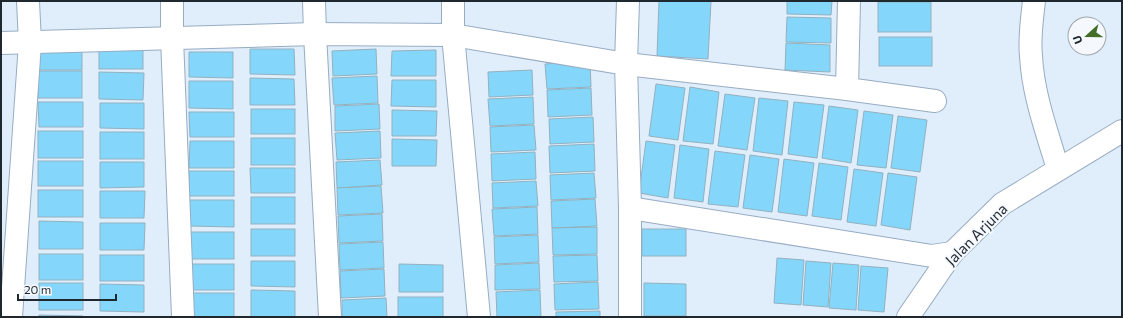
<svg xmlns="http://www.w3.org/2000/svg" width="1123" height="318" font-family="Commissioner,sans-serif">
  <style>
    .building { fill: #84d7fa; stroke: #92b1bf }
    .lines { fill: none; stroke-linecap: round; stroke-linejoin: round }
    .minor-casing { stroke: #97acc2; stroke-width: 24 }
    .tertiary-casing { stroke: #97acc2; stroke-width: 24 }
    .minor { stroke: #fff; stroke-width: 22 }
    .tertiary { stroke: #fff; stroke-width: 22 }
    .labels { text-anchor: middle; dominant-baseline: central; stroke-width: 4; stroke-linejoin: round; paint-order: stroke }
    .street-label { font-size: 15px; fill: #1f272f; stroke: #f5f9fe }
  </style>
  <rect width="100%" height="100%" fill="#e0edfb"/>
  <g class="building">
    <path d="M659,1h52l-3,58 -51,-3z"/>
    <path d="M787,1h45l-1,14 -44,-1z"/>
    <rect x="878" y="2" width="53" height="30"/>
    <path d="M787,17l44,1v25l-45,-1z"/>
    <rect x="879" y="37" width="53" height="29"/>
    <rect x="99" y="43" width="44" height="26"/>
    <path d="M786,43l44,2v27l-45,-2z"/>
    <path d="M37,45h45v25h-44z"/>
    <path d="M250,49h44l1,26 -45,-1z"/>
    <path d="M376,49l1,25 -44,2 -1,-25z"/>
    <path d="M436,50v26h-45l1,-25z"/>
    <path d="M189,52h44v26l-44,-1z"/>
    <path d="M590,61l1,26 -44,2 -2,-25z"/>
    <path d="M532,70l1,25 -44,2 -1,-25z"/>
    <rect x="38" y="71" width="44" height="27"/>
    <path d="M99,72l45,1 -1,27 -44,-1z"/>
    <path d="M377,76l1,27 -44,2 -2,-27z"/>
    <path d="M250,78l44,1 1,26h-45z"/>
    <path d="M392,80h44v27l-45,-1z"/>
    <path d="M189,81h44v28l-44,-1z"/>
    <path d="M656,84l29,4 -7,52 -29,-4z"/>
    <path d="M690,87l29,5 -6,52 -30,-3z"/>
    <path d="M591,88l1,27 -44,2 -1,-27z"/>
    <path d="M725,94l30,4 -8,52 -29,-4z"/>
    <path d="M533,97l1,27 -44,2 -2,-27z"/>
    <path d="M759,98l29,3 -6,54 -29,-4z"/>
    <path d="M38,102h45v25h-44z"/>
    <path d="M794,102l30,3 -7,53 -29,-4z"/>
    <path d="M100,103h44v26l-44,-1z"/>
    <path d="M379,104l1,25 -45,2v-25z"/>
    <path d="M829,106l29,4 -7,53 -29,-5z"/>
    <rect x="251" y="109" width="44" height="25"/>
    <path d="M392,110l45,1 -1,25h-44z"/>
    <path d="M864,111l29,4 -7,53 -29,-3z"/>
    <path d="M189,112h45v25h-44z"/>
    <path d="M898,116l29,4 -7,52 -29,-4z"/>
    <path d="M593,117l1,25 -44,2 -1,-25z"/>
    <path d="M534,125l2,25 -45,2 -1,-25z"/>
    <rect x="38" y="131" width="45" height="27"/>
    <path d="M380,131l1,27 -44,2 -2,-27z"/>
    <rect x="100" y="132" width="44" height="27"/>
    <rect x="251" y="138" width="44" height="27"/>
    <path d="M392,139l45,1 -1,26h-44z"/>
    <path d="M190,141h44v27h-45z"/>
    <path d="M646,141l29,4 -7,53 -29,-5z"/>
    <path d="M594,144l1,27 -45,2 -1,-27z"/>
    <path d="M680,145l29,4 -6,53 -29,-4z"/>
    <path d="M715,151l30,4 -7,52 -30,-3z"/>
    <path d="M535,152l1,27 -44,2 -1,-27z"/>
    <path d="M750,155l29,4 -7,53 -29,-4z"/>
    <path d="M784,159l30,4 -7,53 -29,-4z"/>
    <path d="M380,160l2,25 -45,3 -1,-26z"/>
    <rect x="38" y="161" width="45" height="25"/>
    <path d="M100,162h44v25l-44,1z"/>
    <path d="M819,163l29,4 -7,53 -29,-4z"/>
    <path d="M250,168h45v25h-44z"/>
    <path d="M854,169l29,4 -7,53 -29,-4z"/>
    <rect x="189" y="171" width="45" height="25"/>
    <path d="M594,173l2,25 -45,2 -1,-25z"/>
    <path d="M888,173l29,4 -7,53 -29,-5z"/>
    <path d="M536,181l2,25 -45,2 -1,-25z"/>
    <path d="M381,186l2,27 -45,2 -1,-27z"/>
    <rect x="38" y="190" width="45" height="27"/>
    <path d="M100,191h45l-1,27h-44z"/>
    <rect x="251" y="197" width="44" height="27"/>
    <path d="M595,199l2,27 -45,2 -1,-27z"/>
    <path d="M189,200h45v27l-45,-1z"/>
    <path d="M537,207l1,27 -44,2 -2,-27z"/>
    <path d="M382,214l1,27 -44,2 -1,-27z"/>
    <path d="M39,221l44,1v27h-44z"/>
    <path d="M100,223h45l-1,27h-44z"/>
    <path d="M597,227v27l-44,1 -1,-27z"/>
    <rect x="251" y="229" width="44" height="27"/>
    <rect x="642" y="229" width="44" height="27"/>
    <rect x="190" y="232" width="44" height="27"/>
    <path d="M538,235l1,27 -44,2 -1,-27z"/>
    <path d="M383,242l1,26 -44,2 -1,-26z"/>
    <rect x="39" y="254" width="44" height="26"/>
    <rect x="100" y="255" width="44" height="26"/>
    <path d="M597,255l1,26 -44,1 -1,-26z"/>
    <path d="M777,258l27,2 -3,45 -27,-2z"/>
    <path d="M251,261h44v26l-44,-1z"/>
    <path d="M806,261l25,2 -3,44 -25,-2z"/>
    <path d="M539,263l1,26 -45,1v-25z"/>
    <path d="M833,263l26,2 -3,45 -27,-2z"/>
    <rect x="190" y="264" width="44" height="26"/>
    <path d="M399,264l44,1v27h-44z"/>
    <path d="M861,266l27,2 -4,44 -26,-2z"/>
    <path d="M384,269l1,27 -44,2 -1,-27z"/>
    <path d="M598,282l1,27 -44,1 -1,-26z"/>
    <rect x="39" y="283" width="44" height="27"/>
    <path d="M644,283l42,1v32h-42z"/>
    <path d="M100,284l44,1v27l-44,-1z"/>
    <path d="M251,290l44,1v26h-44z"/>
    <path d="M540,290l1,27h-44l-1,-25z"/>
    <rect x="190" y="293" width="44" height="24"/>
    <rect x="398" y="297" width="45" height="20"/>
    <path d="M386,298l1,19h-45v-17z"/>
    <path d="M600,311v6h-44v-5z"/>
    <path d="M39,315l44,1v1h-44z"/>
  </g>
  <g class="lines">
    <defs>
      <g id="minor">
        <path d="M172,1v37l11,279"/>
        <path d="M314,1l1,33 15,283"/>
        <path d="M453,1v34l26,282"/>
        <path d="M628,1l-2,63 221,25 88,12"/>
        <path d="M1034,1c-2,18 -5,37 -3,55 2,39 16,76 27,113"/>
        <path d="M1,43l314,-9 138,1 173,29 4,144v109"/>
        <path d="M847,89l2,-88"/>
        <path d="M630,208l302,48 20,-3"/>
        <path d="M11,317l19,-274 -2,-42"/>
      </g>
      <path id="tertiary" d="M908,317l44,-64 50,-49 120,-73"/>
    </defs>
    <use href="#minor" class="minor-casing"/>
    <use href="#tertiary" class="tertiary-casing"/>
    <use href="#minor" class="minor"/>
    <use href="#tertiary" class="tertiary"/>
  </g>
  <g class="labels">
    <g class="street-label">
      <text transform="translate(976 234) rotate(-45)">Jalan Arjuna</text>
    </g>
  </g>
  <rect width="1123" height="318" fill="none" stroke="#1f272f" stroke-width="4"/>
  <g transform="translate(1087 36) rotate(249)"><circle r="19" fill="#f5f9fe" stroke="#9fa5ab"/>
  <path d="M0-3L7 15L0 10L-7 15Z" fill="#446d28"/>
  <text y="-6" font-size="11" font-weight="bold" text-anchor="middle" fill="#1f272f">U</text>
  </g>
  <path d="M18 294v6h98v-6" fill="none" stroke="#1f272f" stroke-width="2"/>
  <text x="24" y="294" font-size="12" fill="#1f272f" stroke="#f5f9fe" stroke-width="3" paint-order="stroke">20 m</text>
</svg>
